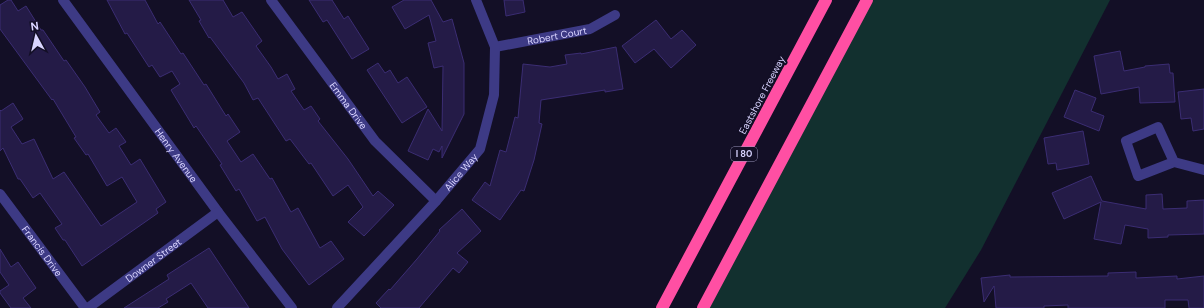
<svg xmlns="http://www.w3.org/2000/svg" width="1204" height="308" font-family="'DM Sans',sans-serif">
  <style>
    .green { fill: #12302f }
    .building { fill: #241b47; stroke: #3b2d73 }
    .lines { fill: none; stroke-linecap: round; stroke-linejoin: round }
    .street { stroke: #3d3a85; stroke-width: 10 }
    .highway { stroke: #ff4fa3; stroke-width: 12 }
    .labels { text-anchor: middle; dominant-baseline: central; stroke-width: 4; stroke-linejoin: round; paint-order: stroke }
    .shield { fill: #130f26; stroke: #9e99be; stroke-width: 1 }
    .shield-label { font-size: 9px; font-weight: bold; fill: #d9d4ff }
    .street-label { font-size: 10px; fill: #d9d4ff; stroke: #130f26 }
  </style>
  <rect width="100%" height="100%" fill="#130f26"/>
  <path class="green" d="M867,0h243l-129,250 -36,58h-242z"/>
  <g class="building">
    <path d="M8,0h3l7,11 8,-5 15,24h2l21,31 2,-1 19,27 15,25 -4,3 13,18 7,-5 10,14 -7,4 12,19 9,-6 26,43 -10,7 2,4 -76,53 -17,-26h-2l-8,-12 7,-4 -22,-31 -7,5 -13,-19h-2l-15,-31 -3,3v-41l1,1 12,-8 10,16 -12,8 11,17 12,-5 19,40 11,-7 37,54 36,-24 -15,-25 -15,9 -19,-32 -2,1 -12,-17 2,-1 -23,-38 -1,1 -52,-71v-24z"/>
    <path d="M107,0h38l13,24 2,-2 21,32 2,-1 21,32 2,-1 20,32 2,-2 12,18 -13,9 14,21 12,-8 17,25 2,-1 19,34 7,-4 22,40 11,-7 13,18 -35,26 -27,-36 -17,-32 -8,4 -18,-32 -3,2 -16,-26 2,-1 -26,-38 -2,2 -23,-38 9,-6 -8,-13 -12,6 -8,-12 -3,2 -22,-34 -2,1z"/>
    <path d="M189,0h34l10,17 9,-5 20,29 -6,5 15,21 7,12 9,-5 8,15 -4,2 13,19 7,-4 9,13 -2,2 30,38 25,37 5,-5 16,14 -30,31 -16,-14 15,-15 -15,-22 -15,11 -22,-33 -2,1 -19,-25 -4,2 -28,-43 -5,2 -9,-17 -34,-46 -1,1 -10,-17 2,-1z"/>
    <path d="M309,0h23l12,19 4,-3 21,33 -17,10 -25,-39 -4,2z"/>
    <path d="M404,0h27l12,22 9,-3 12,44v51l-22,44v-12l-3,6 -6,-3 -5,11 -20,-9 20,-42 14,22 1,-65 -9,2 -6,-25 8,-2 -7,-26 -24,14 -13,-22z"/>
    <path d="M504,0h19l2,12 -19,4z"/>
    <path d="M656,20l15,19 11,-9 14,15 -25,23 -17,-19 -19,14 -13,-17z"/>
    <path d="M616,47l7,42 -18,3v-2l-64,10 -2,23 3,1 -8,36 -10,31 -3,-1 -21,30 -28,-20 13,-18 5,4 10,-36 6,2 9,-35 3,1 5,-54 27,3 17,-3 -2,-9 16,-2v1z"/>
    <path d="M1120,51l4,20 21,-4v-1l24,-2 1,9h3l2,29 -35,1 -1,-16 -38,7 -7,-38z"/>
    <path d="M378,63l7,10 5,-3 8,13 9,-6 20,30 -25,16 -35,-53z"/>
    <path d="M1204,89v40l-11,2 -2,-13 -10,1 -3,-27z"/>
    <path d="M1075,90l21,8 -5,13 13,5 -5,15 -35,-14z"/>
    <path d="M1083,131l6,33 -32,6 -1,-7 -8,1 -4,-26z"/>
    <path d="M1091,176l11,25 44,8v-14l16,-1 1,15 24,-1v-7l17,-1v34l-36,1v2l-20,1v-9l-23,-4 -4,19 -27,-5 7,-37 -37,17 -12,-26z"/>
    <path d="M462,209l19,22 -24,22 11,9 -9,11 -6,-5 -34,40h-38l-5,-5 13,-14 1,1 27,-31 23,-28 -1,-1z"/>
    <path d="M209,248l40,60h-41l-17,-25 -25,16 2,3 -10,6h-34l45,-29 -2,-4z"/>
    <path d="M0,249l11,18 7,-5 18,26 -13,10 8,10h-20l-11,-15v-2l9,-6 -9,-13z"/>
    <path d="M1136,272v6l41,-2v3l27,-3v32h-15l-1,-8h-23v8h-97v-3l-24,1v2h-48l-2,-22 -10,16 -3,-24 29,-3v2l98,-1v-3z"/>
  </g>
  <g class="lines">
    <g class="street">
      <path id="s1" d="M63,0l155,212 74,96"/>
      <path id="s2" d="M271,0l104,141 61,60"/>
      <path id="s3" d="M495,47l95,-18 25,-14"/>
      <path d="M1174,162l-16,-35 -32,14 12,35 36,-14 30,8"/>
      <path id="s4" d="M0,194l85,114"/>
      <path id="s5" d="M88,308l130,-96"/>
      <path id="s6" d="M337,308l99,-107 44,-52 14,-54 1,-48 -19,-47"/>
    </g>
    <g class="highway">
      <path d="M662,308l164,-308"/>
      <path d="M703,308l164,-308"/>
    </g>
  </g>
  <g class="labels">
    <rect class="shield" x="731" y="147" width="26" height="14" rx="3"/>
    <g class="shield-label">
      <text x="744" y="154">I 80</text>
    </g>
    <g class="street-label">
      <text stroke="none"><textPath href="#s3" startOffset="63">Robert Court</textPath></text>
      <text transform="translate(762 95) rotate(-62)">Eastshore Freeway</text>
      <text stroke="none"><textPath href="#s2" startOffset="131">Emma Drive</textPath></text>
      <text stroke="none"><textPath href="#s1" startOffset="192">Henry Avenue</textPath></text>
      <text stroke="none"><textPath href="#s6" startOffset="184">Alice Way</textPath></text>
      <text stroke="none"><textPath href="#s4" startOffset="71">Francis Drive</textPath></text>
      <text stroke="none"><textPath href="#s5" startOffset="81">Downer Street</textPath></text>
    </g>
  </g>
  <g transform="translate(36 36) rotate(352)" stroke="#130f26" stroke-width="3" paint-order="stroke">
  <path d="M0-3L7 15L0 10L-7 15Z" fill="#d9d4ff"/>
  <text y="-6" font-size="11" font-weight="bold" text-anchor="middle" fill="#d9d4ff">N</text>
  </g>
</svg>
